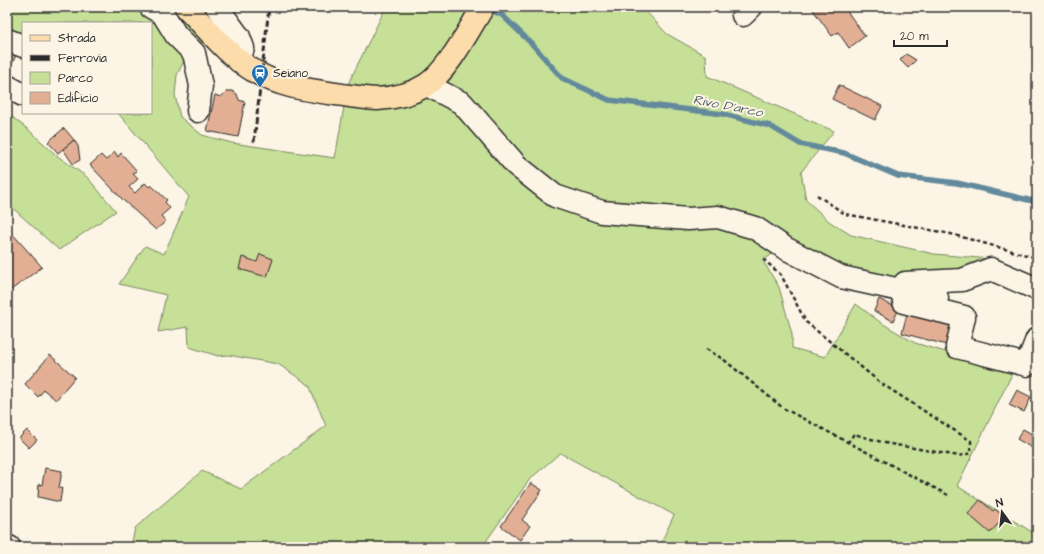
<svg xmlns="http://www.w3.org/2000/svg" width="1044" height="554" font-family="'Architects Daughter',sans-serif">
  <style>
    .green { fill: #c6e097; stroke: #788661 }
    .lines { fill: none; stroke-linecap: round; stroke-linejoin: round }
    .stream { stroke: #63899c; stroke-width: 5.5 }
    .building { fill: #e2af95; stroke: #2b2b2b }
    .minor-casing { stroke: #2b2b2b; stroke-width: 25 }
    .major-casing { stroke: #2b2b2b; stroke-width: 25 }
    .path { stroke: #2b2b2b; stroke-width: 2.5; stroke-dasharray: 4 3; stroke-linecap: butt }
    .minor { stroke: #fcf5e5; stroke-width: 22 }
    .major { stroke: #fddcac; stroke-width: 22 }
    .rail { stroke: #2b2b2b; stroke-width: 3; stroke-dasharray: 6 3; stroke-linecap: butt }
    .labels { text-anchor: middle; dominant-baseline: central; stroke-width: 4; stroke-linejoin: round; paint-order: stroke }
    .poi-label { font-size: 12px; fill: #2b2b2b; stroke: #fcf5e5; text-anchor: start }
    .water-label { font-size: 13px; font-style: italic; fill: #475a64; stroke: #fcf5e5 }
  </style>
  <rect width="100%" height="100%" fill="#fcf5e5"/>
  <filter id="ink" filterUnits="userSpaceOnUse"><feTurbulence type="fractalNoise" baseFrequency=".025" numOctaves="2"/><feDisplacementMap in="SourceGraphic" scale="8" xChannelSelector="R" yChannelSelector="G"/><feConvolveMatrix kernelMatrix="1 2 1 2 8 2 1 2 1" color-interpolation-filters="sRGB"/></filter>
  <g filter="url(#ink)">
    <g class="green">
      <path d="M7,7h238v1l-13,3 -47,48 -8,16 -2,20 5,22 22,18 30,8 103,15 13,-74 38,-77h256l25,27 39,22 1,20 127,55 -33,41 5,28 24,22 21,13 83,19 57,5v10l-115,13 -46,-23 -42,-17 -25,19 16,26 13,47v14l33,9 31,-53 24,18 35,21 98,29 -56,114 80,49v5l-4,7h-374l15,-32 -114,-62 -30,26 -48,68h-137l-8,-1 -2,1h-204l4,-19 67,-57 39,18 85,-63 -17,-41 -31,-21 -50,-9 -10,1 -29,-9 -1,-20 -30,5 8,-37 -47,-11 26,-38 19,8 25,-57 -71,-84h33v-90h-128v12l-16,-7z"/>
      <path d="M7,113l23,18 26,24 31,22 29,34 -57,39 -52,-47z"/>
    </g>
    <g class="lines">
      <path class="stream" d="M486,8l16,7 30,29 30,34 47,22 114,14 47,12 30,18 44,9 54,23 59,7 80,19"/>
    </g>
    <g class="building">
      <path d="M811,7h33l21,29 -16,12 -11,-16 -6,4z"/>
      <path d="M7,51l9,4 -6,14 -3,-2z"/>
      <path d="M906,54l10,6 -8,8 -8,-8z"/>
      <path d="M839,85l43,21 -7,14 -43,-21z"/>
      <path d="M227,91h5l5,3 2,6 6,2 -7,35 -31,-6 8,-36 6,2z"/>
      <path d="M64,128l10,12 -16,13 -10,-11z"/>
      <path d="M74,140l4,6 2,14 -7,4 -10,-15z"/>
      <path d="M115,152l3,5 3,-4 16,18 -4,3 5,5 -9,8 6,6 10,-10 4,4 2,-2 16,15 -2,2 5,6 -9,8 5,5 -10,9 -33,-30 -33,-35 11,-10 5,5z"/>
      <path d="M9,230l33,37 -35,26v-61z"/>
      <path d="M260,254l13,5 -6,18 -28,-8 3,-12 15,5z"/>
      <path d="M879,299l20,10 -6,12 -19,-10z"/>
      <path d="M909,306l51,13 -6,28 -52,-14z"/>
      <path d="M50,355l25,22 -19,23 -12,-10 -6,7 -13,-13z"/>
      <path d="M1017,390l14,7 -7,15 -15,-7z"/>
      <path d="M1023,429l14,8v14l-20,-12z"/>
      <path d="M27,430l10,10 -8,8 -10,-10z"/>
      <path d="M45,468l17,3 -3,17h3l-2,14 -22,-5 1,-13 3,1z"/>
      <path d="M531,483l11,7 -20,30 8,6 -10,14 -19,-14z"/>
      <path d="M980,500l13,11 2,-2 9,8 -14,16 -22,-19z"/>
    </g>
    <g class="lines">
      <defs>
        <g id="minor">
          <path d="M151,7l12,7 13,21 18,18 7,33 -3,25"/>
          <path d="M217,7l22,30 4,11 -4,13"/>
          <path d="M743,15l8,-8"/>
          <path d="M7,40l16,6"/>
          <path d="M427,85l35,18 54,62 39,31 47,16 86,7 30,-2 37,11 30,20 56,29 96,21"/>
          <path d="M7,86l16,9"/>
          <path d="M1037,289l-46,-20 -29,11 -57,3 -1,19 60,15 -7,30 70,18 10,-26"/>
          <path d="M7,546l2,1"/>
        </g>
        <path id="major" d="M186,7c22,22 41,48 68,64 28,18 64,20 96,25 9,1 18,3 27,3 17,-1 35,-5 49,-14 22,-14 43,-56 57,-78"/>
      </defs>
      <use href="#minor" class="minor-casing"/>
      <use href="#major" class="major-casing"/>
      <g class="path">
        <path d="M817,195l28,19 106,20 86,24"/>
        <path d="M763,259l18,16 25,47 76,62 89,57v12l-12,3 -74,-13 -31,-9 -6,8"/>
        <path d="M706,349l17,10 60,49 165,87"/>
      </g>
      <use href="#minor" class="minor"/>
      <use href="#major" class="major"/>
      <path class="rail" d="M254,142l15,-135"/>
    </g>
  </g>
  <defs>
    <symbol id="station-pin" viewBox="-11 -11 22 30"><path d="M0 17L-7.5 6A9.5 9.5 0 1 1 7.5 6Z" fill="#1f6fb2" stroke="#fcf5e5"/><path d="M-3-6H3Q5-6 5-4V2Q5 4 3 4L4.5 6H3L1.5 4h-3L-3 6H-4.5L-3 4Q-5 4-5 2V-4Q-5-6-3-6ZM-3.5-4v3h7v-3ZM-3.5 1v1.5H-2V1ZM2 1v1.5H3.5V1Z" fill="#fff"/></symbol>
  </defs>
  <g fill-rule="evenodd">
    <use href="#station-pin" x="250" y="63" width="20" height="27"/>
  </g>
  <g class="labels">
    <g class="poi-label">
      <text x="273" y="73">Seiano</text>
    </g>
    <g class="water-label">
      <text transform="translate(728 106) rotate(11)">Rivo D'arco</text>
    </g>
  </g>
  <rect width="1044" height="554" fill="none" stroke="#fcf5e5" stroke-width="24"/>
  <rect x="12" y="12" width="1020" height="530" fill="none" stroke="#2b2b2b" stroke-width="1.5" filter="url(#ink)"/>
  <rect x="22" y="22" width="130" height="92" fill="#fcf5e5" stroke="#a8a49b"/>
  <rect x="30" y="35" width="20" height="6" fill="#fddcac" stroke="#a8a49b"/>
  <text x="58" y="42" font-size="12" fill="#2b2b2b">Strada</text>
  <rect x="30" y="55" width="20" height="6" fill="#2b2b2b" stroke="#a8a49b"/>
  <text x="58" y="62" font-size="12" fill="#2b2b2b">Ferrovia</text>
  <rect x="30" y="72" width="20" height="12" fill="#c6e097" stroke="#a8a49b"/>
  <text x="58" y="82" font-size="12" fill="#2b2b2b">Parco</text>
  <rect x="30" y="92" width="20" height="12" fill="#e2af95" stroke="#a8a49b"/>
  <text x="58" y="102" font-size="12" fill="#2b2b2b">Edificio</text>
  <g transform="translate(1002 512) rotate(345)" stroke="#fcf5e5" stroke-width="3" paint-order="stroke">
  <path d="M0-3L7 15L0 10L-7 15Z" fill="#2b2b2b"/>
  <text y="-6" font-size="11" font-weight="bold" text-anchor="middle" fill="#2b2b2b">N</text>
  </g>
  <path d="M894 40v6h53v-6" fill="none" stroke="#2b2b2b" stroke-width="2"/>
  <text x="900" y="40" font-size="12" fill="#2b2b2b" stroke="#fcf5e5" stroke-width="3" paint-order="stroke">20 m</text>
</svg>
